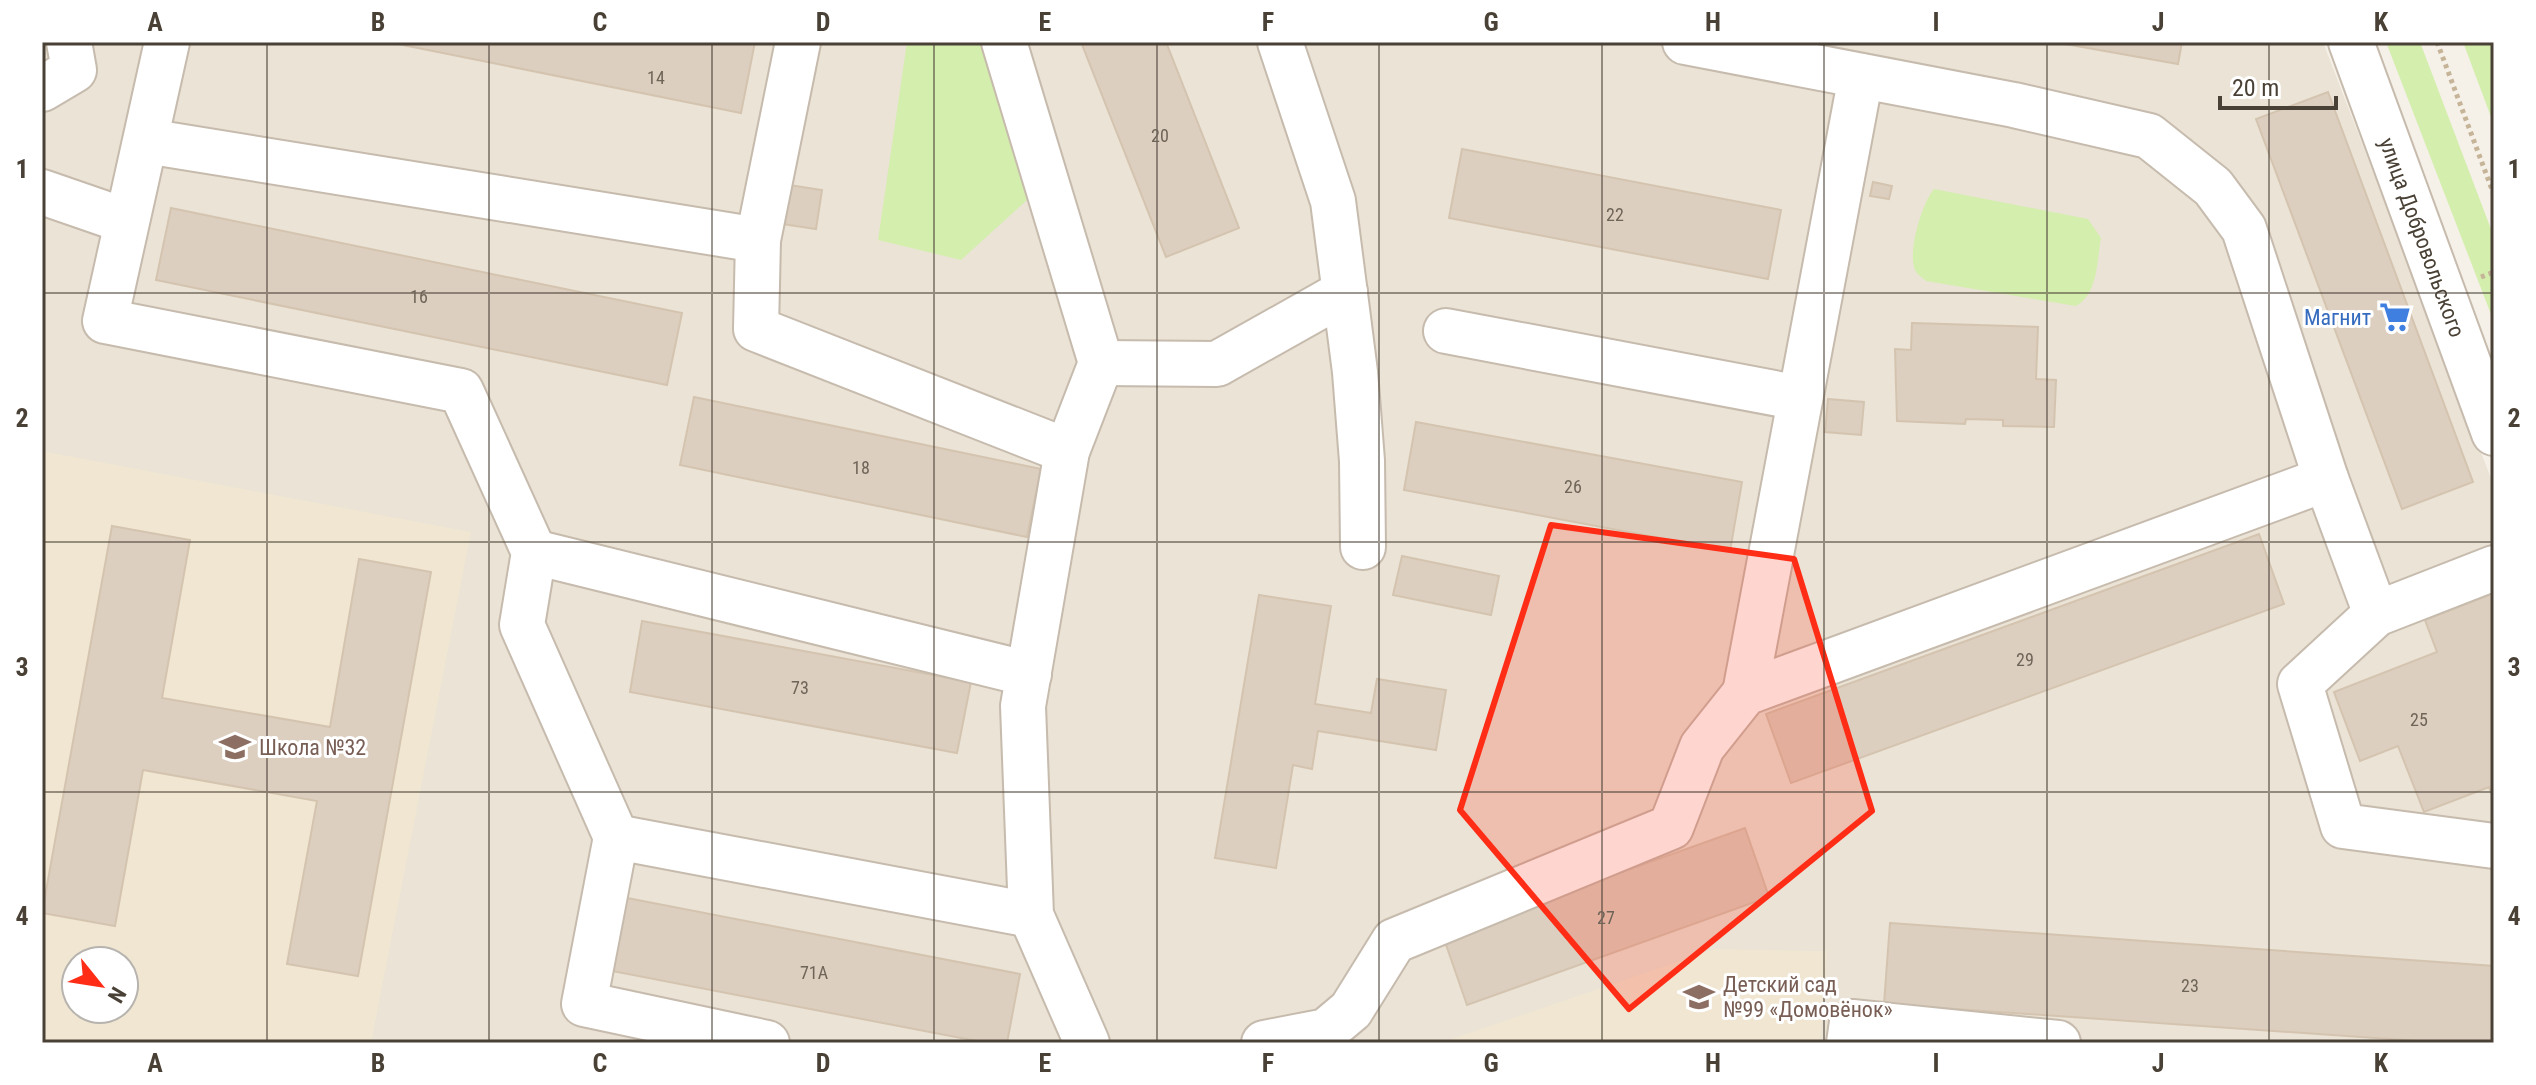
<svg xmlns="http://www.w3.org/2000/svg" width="2536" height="1085" font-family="'Roboto Condensed',sans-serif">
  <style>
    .residential { fill: #eae3d6; fill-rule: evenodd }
    .education { fill: #f0e6d1; fill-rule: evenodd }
    .green { fill: #d4eead }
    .building { fill: #dccfbf; stroke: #d4c4af; stroke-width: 2 }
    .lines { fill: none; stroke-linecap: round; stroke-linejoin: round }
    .minor-casing { stroke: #c6bbad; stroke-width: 48 }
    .path { stroke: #c6b499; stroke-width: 5; stroke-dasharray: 4 4; stroke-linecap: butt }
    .minor { stroke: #fff; stroke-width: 44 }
    .marked { fill: #ff2c16; fill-opacity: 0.2; stroke: #ff2c16; stroke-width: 6; stroke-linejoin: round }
    .grid { fill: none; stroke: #4a4136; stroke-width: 2; stroke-opacity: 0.55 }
    .labels { text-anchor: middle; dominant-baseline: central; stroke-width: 6; stroke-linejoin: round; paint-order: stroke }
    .number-label { font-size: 18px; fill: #6e6458 }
    .street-label { font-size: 22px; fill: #4a4136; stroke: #fff }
    .shop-label { font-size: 22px; fill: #366cbe; stroke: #fff; text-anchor: end }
    .education-label { font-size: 22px; fill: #785e54; stroke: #fff; text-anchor: start }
    .neatline { fill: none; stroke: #4a4136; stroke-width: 3 }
    .grid-label { font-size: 26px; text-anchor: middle; font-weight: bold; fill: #4a4136 }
  </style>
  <rect width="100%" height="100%" fill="#f6f1e8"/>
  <path class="residential" d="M42,42h2281l171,444v557h-2452zM76,961h48v48h-48z"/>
  <g class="education">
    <path d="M42,451l429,81 -100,511h-329zM76,961h48v48h-48z"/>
    <path d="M1715,949l112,2 -7,92h-380z"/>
  </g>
  <g class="green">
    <path d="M907,42h86l34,158 -66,60 -83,-20z"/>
    <path d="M2386,42h34l74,195v85z"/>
    <path d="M2463,42h31v83z"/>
    <path d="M1934,189l154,30 13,19c-4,22 -3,56 -25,68l-150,-25c-2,-2 -9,-7 -10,-9 -10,-17 6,-69 18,-83z"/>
  </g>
  <g class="building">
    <path d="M388,42h367l-14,71z"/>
    <path d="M1081,42h85l73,186 -73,29z"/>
    <path d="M2054,42h128l-4,22z"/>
    <path d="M2328,92l145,390 -71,27 -146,-390z"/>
    <path d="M1462,149l319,61 -13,69 -319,-61z"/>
    <path d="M1873,182l19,4 -3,13 -19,-3z"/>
    <path d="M789,185l33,5 -6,39 -34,-5z"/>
    <path d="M171,208l511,105 -15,72 -511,-105z"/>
    <path d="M1912,323l126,4 -2,52 20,1 -2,47 -51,-1v-6l-37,-1 -1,5 -68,-3 -2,-72 16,1z"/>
    <path d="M694,397l347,72 -14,68 -347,-72z"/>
    <path d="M1828,399l36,3 -3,33 -36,-3z"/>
    <path d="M1416,422l326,60 -12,69 -326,-61z"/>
    <path d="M112,526l78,14 -28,158 168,29 29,-168 72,13 -73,404 -71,-12 30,-163 -174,-31 -28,156 -73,-13z"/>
    <path d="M2259,534l25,70 -493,179 -25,-69z"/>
    <path d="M1402,556l97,20 -8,39 -98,-20z"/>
    <path d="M2494,593v206l-5,-12 -65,25 -26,-66 -38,15 -26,-69 103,-40 -12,-32z"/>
    <path d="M1259,595l72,11 -16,98 56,9 6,-34 69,11 -10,60 -118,-19 -6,38 -19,-4 -17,103 -61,-10z"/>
    <path d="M642,621l329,61 -14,71 -327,-61z"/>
    <path d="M1745,828l24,69 -302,108 -24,-69z"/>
    <path d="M622,897l398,77 -13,69h-20l-380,-73z"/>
    <path d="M1890,923l604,43v77h-47l-563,-39z"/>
  </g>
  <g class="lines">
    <defs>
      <g id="minor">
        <path d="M167,42l-62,279 356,70 73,161 -12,73 94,212 -32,167 183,39"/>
        <path d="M1004,42l97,321 -34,88 -44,255 8,209 56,128"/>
        <path d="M1280,42l53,159 22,171 7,89 1,86"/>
        <path d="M1685,42l329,63 135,31 64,51 31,42 82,250 50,135"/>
        <path id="s1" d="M2351,42l143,391"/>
        <path d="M42,89l32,-19 -5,-28"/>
        <path d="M146,141l612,99 -2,89 311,122"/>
        <path d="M42,192l84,29"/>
        <path d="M758,240l40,-198"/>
        <path d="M1446,331l354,67"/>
        <path d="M1101,363l116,1 128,-72"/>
        <path d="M534,552l495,122"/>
        <path d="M2494,568l-118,46 -76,70 43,142 151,20"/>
        <path d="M1745,693l116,-617"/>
        <path d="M616,837l415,78"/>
        <path d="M1264,1043l62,-12 25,-21 43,-69 277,-114 31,-80 43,-54 581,-214"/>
        <path d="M1849,1043l3,-21 206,21"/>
      </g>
    </defs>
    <use href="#minor" class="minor-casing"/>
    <g class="path">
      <path d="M2437,42l57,153"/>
      <path d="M2481,277l13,-5"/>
    </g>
    <use href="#minor" class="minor"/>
  </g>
  <path class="marked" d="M1551,525l243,34 78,252 -243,198 -169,-199z"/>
  <path class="grid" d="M267,42v1001M489,42v1001M712,42v1001M934,42v1001M1157,42v1001M1379,42v1001M1602,42v1001M1824,42v1001M2047,42v1001M2269,42v1001M42,293h2452M42,542h2452M42,792h2452"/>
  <defs>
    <symbol id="supermarket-bare" viewBox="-9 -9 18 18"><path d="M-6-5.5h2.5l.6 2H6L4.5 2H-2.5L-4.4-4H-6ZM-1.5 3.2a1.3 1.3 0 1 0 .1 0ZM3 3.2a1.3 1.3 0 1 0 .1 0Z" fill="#3f7fe0" stroke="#fff" stroke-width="2.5" paint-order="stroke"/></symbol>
    <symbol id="school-bare" viewBox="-9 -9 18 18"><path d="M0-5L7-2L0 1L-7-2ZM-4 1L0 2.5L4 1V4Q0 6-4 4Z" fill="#8d6e63" stroke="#fff" stroke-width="2.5" paint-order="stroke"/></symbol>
  </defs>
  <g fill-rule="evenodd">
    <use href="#supermarket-bare" x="2373" y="295" width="44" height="44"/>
    <use href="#school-bare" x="213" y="725" width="44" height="44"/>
    <use href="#school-bare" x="1677" y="975" width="44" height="44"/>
  </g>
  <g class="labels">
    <g class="number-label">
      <text x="656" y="77">14</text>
      <text x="1160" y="135">20</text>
      <text x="1615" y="214">22</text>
      <text x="419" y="296">16</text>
      <text x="861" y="467">18</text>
      <text x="1573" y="486">26</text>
      <text x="2025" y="659">29</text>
      <text x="800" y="687">73</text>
      <text x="2419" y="719">25</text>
      <text x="1606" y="917">27</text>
      <text x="814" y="972">71А</text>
      <text x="2190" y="985">23</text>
    </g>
    <g class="street-label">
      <text stroke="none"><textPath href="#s1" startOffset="208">улица Добровольского</textPath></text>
    </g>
    <g class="shop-label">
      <text x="2371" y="317">Магнит</text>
    </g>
    <g class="education-label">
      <text x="259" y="747">Школа №32</text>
      <text x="1723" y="984">Детский сад<tspan x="1723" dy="25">№99 «Домовёнок»</tspan></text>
    </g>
  </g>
  <rect width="2536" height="1085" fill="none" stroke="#ffffff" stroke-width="88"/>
  <g transform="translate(100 985) rotate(120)"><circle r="38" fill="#ffffff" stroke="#b7b3af" stroke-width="2"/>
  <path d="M0-6L14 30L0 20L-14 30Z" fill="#ff2c16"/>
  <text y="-12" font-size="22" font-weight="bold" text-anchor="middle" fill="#4a4136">N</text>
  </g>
  <path d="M2220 96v12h116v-12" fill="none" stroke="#4a4136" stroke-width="4"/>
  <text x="2232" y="96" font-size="24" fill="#4a4136" stroke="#ffffff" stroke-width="6" paint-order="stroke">20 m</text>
  <rect x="44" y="44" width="2448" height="997" class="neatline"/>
  <g class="grid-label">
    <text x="155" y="31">A</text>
    <text x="378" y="31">B</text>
    <text x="600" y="31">C</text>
    <text x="823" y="31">D</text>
    <text x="1045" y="31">E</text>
    <text x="1268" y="31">F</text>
    <text x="1491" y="31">G</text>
    <text x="1713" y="31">H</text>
    <text x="1936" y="31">I</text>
    <text x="2158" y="31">J</text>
    <text x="2381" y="31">K</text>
    <text x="22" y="178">1</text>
    <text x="2514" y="178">1</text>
    <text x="22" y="427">2</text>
    <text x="2514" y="427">2</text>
    <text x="22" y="676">3</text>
    <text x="2514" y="676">3</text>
    <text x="22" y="925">4</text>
    <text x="2514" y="925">4</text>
    <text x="155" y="1072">A</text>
    <text x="378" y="1072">B</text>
    <text x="600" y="1072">C</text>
    <text x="823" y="1072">D</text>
    <text x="1045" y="1072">E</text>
    <text x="1268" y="1072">F</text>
    <text x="1491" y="1072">G</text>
    <text x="1713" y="1072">H</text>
    <text x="1936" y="1072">I</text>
    <text x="2158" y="1072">J</text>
    <text x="2381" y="1072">K</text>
  </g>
</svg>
